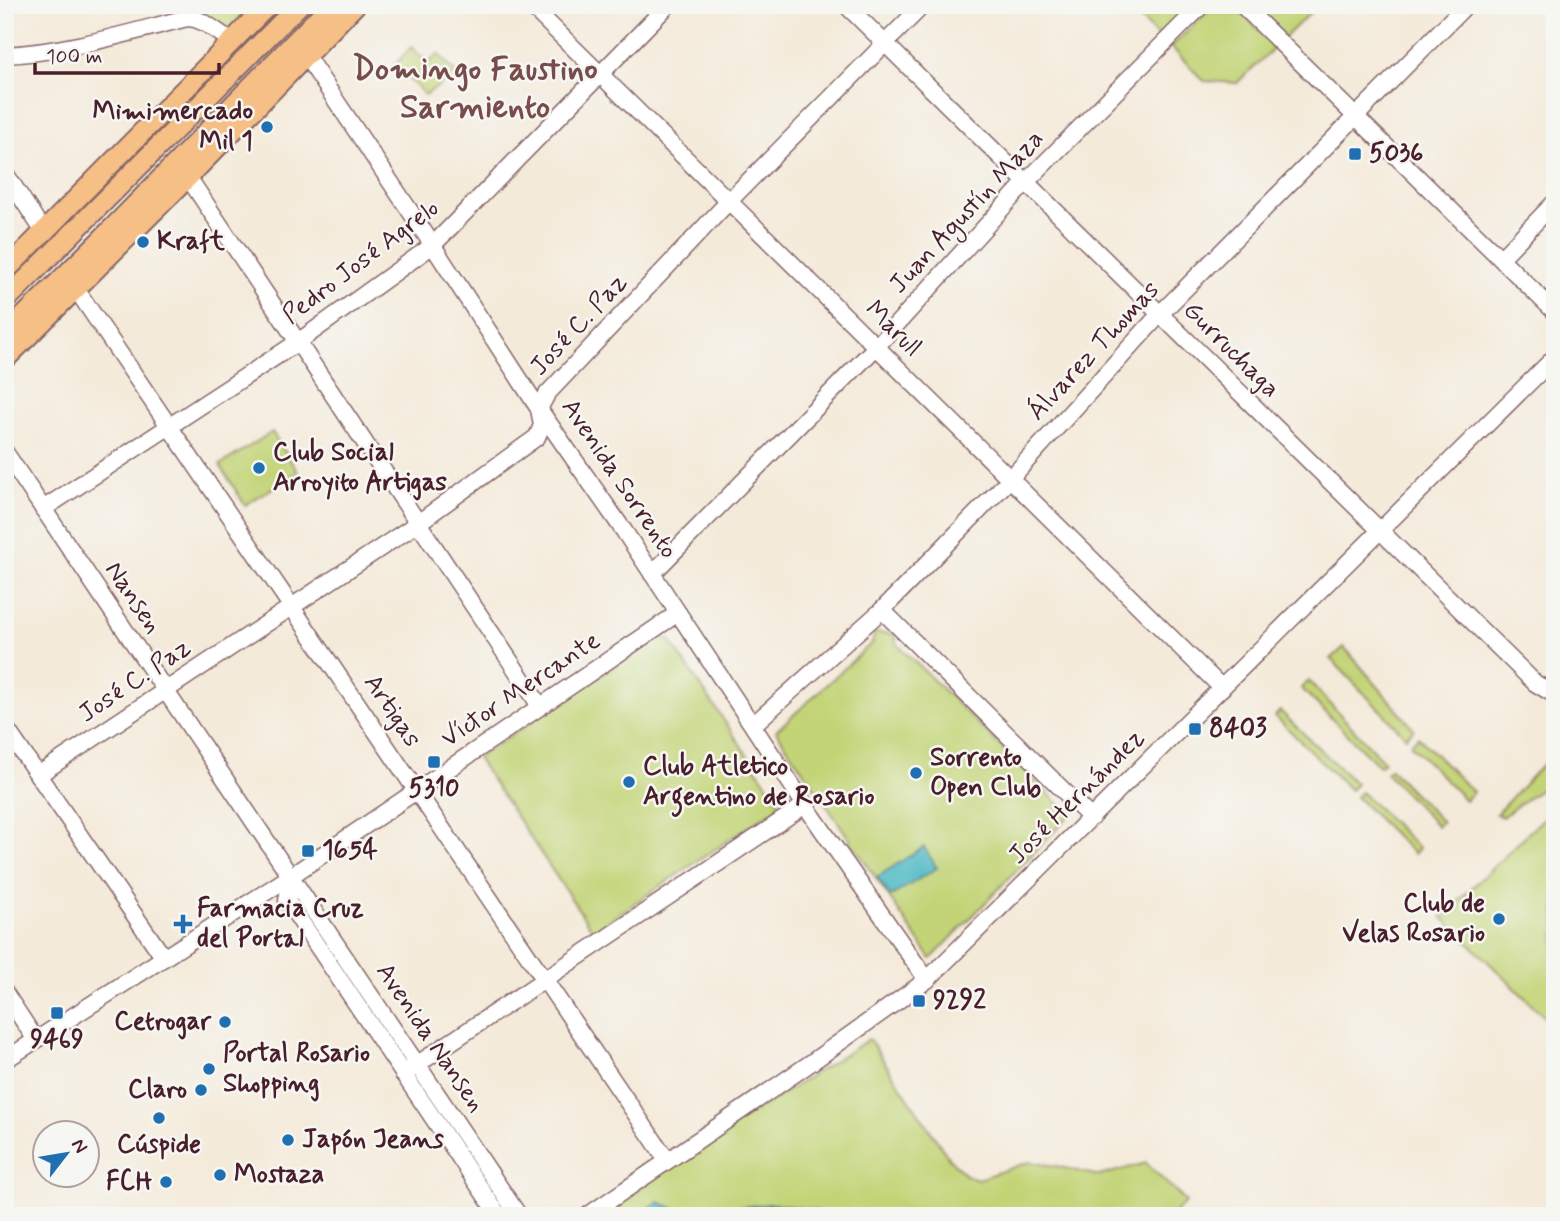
<svg xmlns="http://www.w3.org/2000/svg" width="1560" height="1221" font-family="Mynerve,sans-serif">
  <style>
    .green { fill: #c3d477; stroke: #867a51; stroke-width: 2 }
    .water { fill: #4ab8c2; stroke: #4a6c76; stroke-width: 2 }
    .lines { fill: none; stroke-linecap: round; stroke-linejoin: round }
    .minor-casing { stroke: #866668; stroke-width: 19 }
    .major-casing { stroke: #866668; stroke-width: 23 }
    .minor { stroke: #fff; stroke-width: 16 }
    .major { stroke: #f5bf86; stroke-width: 19 }
    .poi-dot { fill: #1f6fb2; stroke: #f6f6f2; stroke-width: 2.5 }
    .labels { text-anchor: middle; dominant-baseline: central; stroke-width: 5; stroke-linejoin: round; paint-order: stroke }
    .poi-label { font-size: 26px; font-weight: bold; fill: #4a1f2b; stroke: #f6f6f2; text-anchor: start }
    .street-label { font-size: 26px; fill: #4a1f2b; stroke: #f6f6f2 }
    .district-label { font-size: 33px; font-weight: bold; fill: #784c4b; stroke: #f6f6f2 }
  </style>
  <rect width="100%" height="100%" fill="#f6f6f2"/>
  <filter id="ink" filterUnits="userSpaceOnUse"><feTurbulence type="fractalNoise" baseFrequency=".0143" numOctaves="2"/><feDisplacementMap in="SourceGraphic" scale="14" xChannelSelector="R" yChannelSelector="G"/><feConvolveMatrix kernelMatrix="1 2 1 2 8 2 1 2 1" color-interpolation-filters="sRGB"/></filter>
  <filter id="wash" filterUnits="userSpaceOnUse"><feTurbulence type="fractalNoise" baseFrequency=".00686" numOctaves="4" result="noise"/><feDisplacementMap in="SourceGraphic" scale="28" xChannelSelector="R" yChannelSelector="G"/><feGaussianBlur stdDeviation="1.57" result="paint"/><feColorMatrix in="noise" values="0 0 0 0 0 0 0 0 0 0 0 0 0 0 0 0 0 1.4 0 .05"/><feComposite in="paint" operator="in"/></filter>
  <g filter="url(#wash)">
    <rect width="100%" height="100%" fill="#f4ead9"/>
    <g class="green">
      <path d="M201,5h55l-27,27 -28,-21z"/>
      <path d="M1128,5h62l-32,32z"/>
      <path d="M1251,5h67l-35,34z"/>
      <path d="M1208,11l34,2 33,34 -38,36 -33,-2 -33,-34z"/>
      <path d="M411,47l17,16 10,-9 19,20 -32,21 -30,-30z"/>
      <path d="M272,432l26,40 -53,33 -25,-40z"/>
      <path d="M874,633l22,1v9l174,172 -139,144 -155,-228 97,-89z"/>
      <path d="M660,636l9,3 112,166 -188,126 -116,-173z"/>
      <path d="M1344,647l70,82 -8,8 -75,-78z"/>
      <path d="M1309,681l75,81 -5,4 -78,-78z"/>
      <path d="M1280,711l76,73 -6,6 -75,-74z"/>
      <path d="M1418,737l55,55 -8,8 -55,-56z"/>
      <path d="M1555,752v28l-36,24 -16,13 -7,-3z"/>
      <path d="M1390,769l52,53 -5,4 -51,-53z"/>
      <path d="M1361,792l58,56 -5,6 -58,-57z"/>
      <path d="M1555,807v220l-113,-110z"/>
      <path d="M869,1039l79,118 17,18 13,4 51,-17 27,4 43,10 47,-13 40,39 -15,14h-340l-18,-6 -38,-6 -93,8 -24,-10 -20,14h-39l79,-56z"/>
    </g>
    <g class="water">
      <path d="M924,847l13,21 -47,29 -13,-20z"/>
      <path d="M658,1202l24,10 93,-8 38,6 18,6h-193z"/>
    </g>
  </g>
  <g filter="url(#ink)">
    <g class="lines">
      <defs>
        <g id="minor">
          <path d="M530,5l692,683"/>
          <path d="M846,5l689,678 20,12"/>
          <path d="M1242,5l313,307"/>
          <path d="M5,55c62,-3 122,-22 182,-37 18,0 30,16 46,23"/>
          <path d="M306,56l118,176 115,177 85,122 181,274 122,175"/>
          <path d="M5,173l39,59"/>
          <path d="M188,177l352,529"/>
          <path d="M1501,258l54,-56"/>
          <path d="M76,289l591,871"/>
          <path d="M5,452l514,764"/>
          <path d="M43,509l255,-167 135,-97 235,-240"/>
          <path d="M652,574l224,-227 150,-165 176,-177"/>
          <path d="M882,610l209,208"/>
          <path d="M753,725l129,-115 128,-131 150,-165 306,-309"/>
          <path d="M5,727l159,231"/>
          <path d="M38,775l380,-252 119,-86 5,-12 -3,-16 8,-15 182,-193 194,-196"/>
          <path d="M291,876l-4,25 212,315"/>
          <path d="M5,993l31,47"/>
          <path d="M5,1060l286,-184 387,-263"/>
          <path d="M403,1074l402,-269"/>
          <path d="M587,1216l225,-154 115,-82 628,-623"/>
        </g>
        <g id="major">
          <path d="M5,271l263,-266"/>
          <path d="M5,301l294,-296"/>
          <path d="M5,335l92,-91 234,-239"/>
          <path d="M5,359l183,-182 167,-172"/>
        </g>
      </defs>
      <use href="#minor" class="minor-casing"/>
      <use href="#major" class="major-casing"/>
      <use href="#minor" class="minor"/>
      <use href="#major" class="major"/>
    </g>
  </g>
  <g class="poi-dot">
    <circle cx="267" cy="127" r="7"/>
    <rect x="1348" y="147" width="14" height="14" rx="3.5"/>
    <circle cx="143" cy="242" r="7"/>
    <circle cx="259" cy="468" r="7"/>
    <rect x="1188" y="722" width="14" height="14" rx="3.5"/>
    <rect x="427" y="755" width="14" height="14" rx="3.5"/>
    <circle cx="916" cy="773" r="7"/>
    <circle cx="629" cy="782" r="7"/>
    <rect x="301" y="844" width="14" height="14" rx="3.5"/>
    <circle cx="1499" cy="919" r="7"/>
    <path d="M179.5 913.5h7v7h7v7h-7v7h-7v-7h-7v-7h7z"/>
    <rect x="912" y="994" width="14" height="14" rx="3.5"/>
    <rect x="50" y="1006" width="14" height="14" rx="3.5"/>
    <circle cx="225" cy="1022" r="7"/>
    <circle cx="209" cy="1069" r="7"/>
    <circle cx="201" cy="1090" r="7"/>
    <circle cx="159" cy="1118" r="7"/>
    <circle cx="288" cy="1140" r="7"/>
    <circle cx="220" cy="1175" r="7"/>
    <circle cx="166" cy="1182" r="7"/>
  </g>
  <g class="labels">
    <g class="poi-label">
      <text x="253" y="112" text-anchor="end">Mimimercado<tspan x="253" dy="30">Mil 1</tspan></text>
      <text x="1369" y="154">5036</text>
      <text x="157" y="242">Kraft</text>
      <text x="273" y="453">Club Social<tspan x="273" dy="30">Arroyito Artigas</tspan></text>
      <text x="1209" y="729">8403</text>
      <text x="930" y="758">Sorrento<tspan x="930" dy="30">Open Club</tspan></text>
      <text x="643" y="767">Club Atletico<tspan x="643" dy="30">Argentino de Rosario</tspan></text>
      <text x="434" y="789" text-anchor="middle">5310</text>
      <text x="322" y="851">1654</text>
      <text x="1485" y="904" text-anchor="end">Club de<tspan x="1485" dy="30">Velas Rosario</tspan></text>
      <text x="197" y="909">Farmacia Cruz<tspan x="197" dy="30">del Portal</tspan></text>
      <text x="933" y="1001">9292</text>
      <text x="211" y="1022" text-anchor="end">Cetrogar</text>
      <text x="57" y="1040" text-anchor="middle">9469</text>
      <text x="223" y="1054">Portal Rosario<tspan x="223" dy="30">Shopping</tspan></text>
      <text x="187" y="1090" text-anchor="end">Claro</text>
      <text x="302" y="1140">Japón Jeans</text>
      <text x="159" y="1145" text-anchor="middle">Cúspide</text>
      <text x="234" y="1175">Mostaza</text>
      <text x="152" y="1182" text-anchor="end">FCH</text>
    </g>
    <g class="street-label">
      <text transform="translate(967 212) rotate(-47)">Juan Agustín Maza</text>
      <text transform="translate(361 262) rotate(-37)">Pedro José Agrelo</text>
      <text transform="translate(579 325) rotate(-47)">José C. Paz</text>
      <text transform="translate(893 329) rotate(45)">Marull</text>
      <text transform="translate(1231 350) rotate(45)">Gurruchaga</text>
      <text transform="translate(1094 351) rotate(-47)">Álvarez Thomas</text>
      <text transform="translate(619 479) rotate(56)">Avenida Sorrento</text>
      <text transform="translate(133 598) rotate(56)">Nansen</text>
      <text transform="translate(135 681) rotate(-34)">José C. Paz</text>
      <text transform="translate(521 690) rotate(-34)">Víctor Mercante</text>
      <text transform="translate(392 711) rotate(56)">Artigas</text>
      <text transform="translate(1077 797) rotate(-45)">José Hernández</text>
      <text transform="translate(430 1038) rotate(56)">Avenida Nansen</text>
    </g>
    <g class="district-label">
      <text x="475" y="70">Domingo Faustino<tspan x="475" dy="38">Sarmiento</tspan></text>
    </g>
  </g>
  <rect width="1560" height="1221" fill="none" stroke="#f6f6f2" stroke-width="28"/>
  <g transform="translate(66 1154) rotate(59)"><circle r="33" fill="#f6f6f2" stroke="#b1a0a2" stroke-width="2"/>
  <path d="M0-5L12 26L0 18L-12 26Z" fill="#1f6fb2"/>
  <text y="-10" font-size="19" font-weight="bold" text-anchor="middle" fill="#4a1f2b">N</text>
  </g>
  <path d="M35 63v10h184v-10" fill="none" stroke="#4a1f2b" stroke-width="3.5"/>
  <text x="46" y="63" font-size="21" fill="#4a1f2b" stroke="#f6f6f2" stroke-width="5" paint-order="stroke">100 m</text>
</svg>
